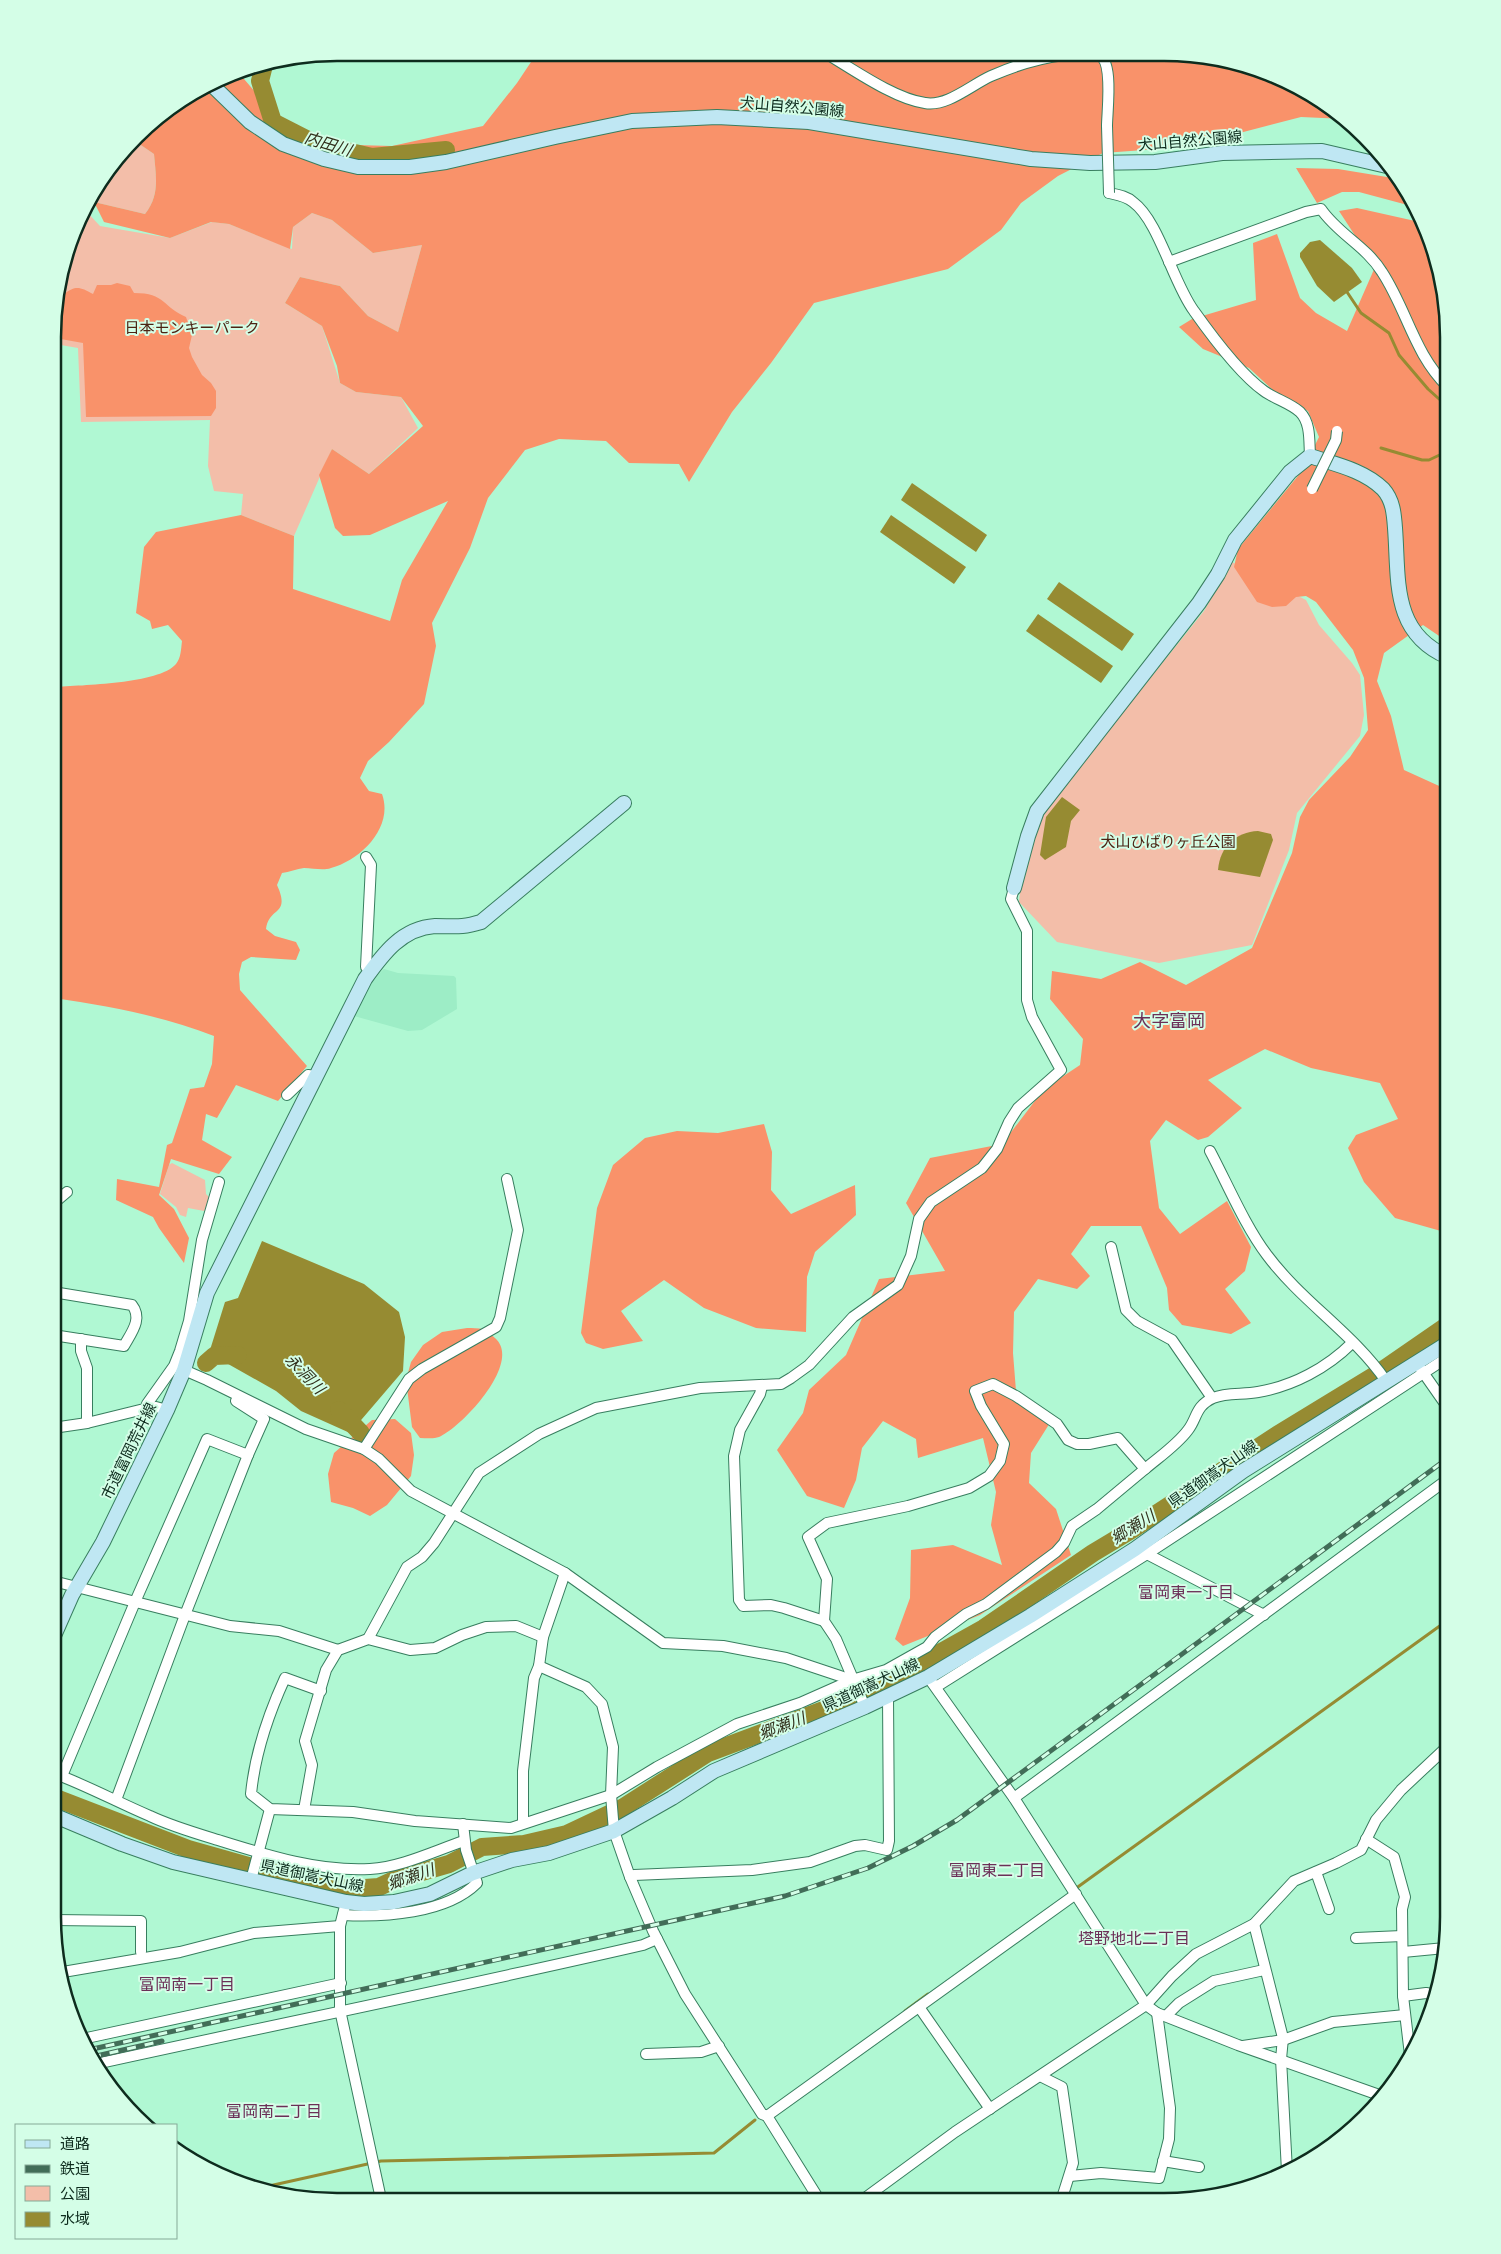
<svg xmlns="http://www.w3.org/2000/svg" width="1501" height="2254" font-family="'Roboto Condensed','Noto Sans JP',sans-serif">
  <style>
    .built { fill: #9dedc6 }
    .green { fill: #f3bea9 }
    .forest { fill: #f9926a }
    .water { fill: #968b32 }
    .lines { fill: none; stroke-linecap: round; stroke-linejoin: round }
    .stream { stroke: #968b32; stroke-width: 3 }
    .river { stroke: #968b32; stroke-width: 18 }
    .street-casing { stroke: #387e5f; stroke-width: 12 }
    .secondary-casing { stroke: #387e5f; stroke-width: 16 }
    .street { stroke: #fff; stroke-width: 10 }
    .secondary { stroke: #bfe7f3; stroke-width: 14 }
    .rail-casing { stroke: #426d58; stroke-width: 5 }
    .rail { stroke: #d4fee7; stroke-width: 3; stroke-dasharray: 9; stroke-linecap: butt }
    .street-bridge-casing { stroke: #387e5f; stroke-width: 12; stroke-linecap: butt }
    .street-bridge { stroke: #fff; stroke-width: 10 }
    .labels { text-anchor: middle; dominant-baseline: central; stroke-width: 4; stroke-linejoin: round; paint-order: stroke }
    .street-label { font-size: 15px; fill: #0e2c1e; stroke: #d4fee7 }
    .park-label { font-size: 15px; fill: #4c2313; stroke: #d4fee7 }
    .water-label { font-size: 16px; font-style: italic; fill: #312f1b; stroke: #d4fee7 }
    .neighbourhood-label { font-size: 16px; fill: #6b2f57; stroke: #d4fee7 }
    .quarter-label { font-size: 18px; fill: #6b2f57; stroke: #d4fee7 }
    .rim { fill: none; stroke: #0e2c1e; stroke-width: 2.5 }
  </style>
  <rect width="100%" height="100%" fill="#b0f8d3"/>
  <path class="built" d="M384,969l14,4 56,3 2,2 1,31 -35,21 -14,1 -54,-15 17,-35z"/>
  <g class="green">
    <path d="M135,141l19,13c2,23 6,41 -9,60l-51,-12 -7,3 3,-10z"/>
    <path d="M85,210l15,16 70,12 42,-16 17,2 63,25 1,-22 19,-14 20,7 41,33 49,-8 -24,87 -30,-16 -28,-30 -40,-9 -15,26 37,23 18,57 16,9 45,5 17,31 -49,46 -37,-25 -38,87 -53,-21 2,-21 -29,-3 -6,-25 2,-46 -129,2 -3,-74 -23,-4v-44z"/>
    <path d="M1232,562l74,38 13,25 33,38 8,12 4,40 -4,21 -63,77 -8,37 -37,95 -93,18 -102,-21 -38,-40c2,-32 13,-62 25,-91l160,-200z"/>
    <path d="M172,1163l33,17 1,14 5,5 -2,8 -5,4 -16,-3 -2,9 -6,-2 -4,-8 -16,-13 9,-29z"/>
  </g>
  <g class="forest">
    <path d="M537,53l664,2 72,19 64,37 8,8 -44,-2 -115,30 -83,6 -45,23 -37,27 -20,27 -53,39 -134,34 -43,60 -39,49 -43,70 -10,-18 -50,-1 -23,-22 -47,-2 -34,11 -37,48 -18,50 -38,75 4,23 -12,58 -35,38 -21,19 -8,17 9,13 13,3c12,33 -21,66 -51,74 -8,3 -18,0 -27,0 -7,1 -15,4 -22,5l-5,12c14,31 -8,21 -11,44l9,7 21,6 4,8 -4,10 -45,-3 -9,5 -3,12 1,16 67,76 -29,35 -42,-16 -19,33 -11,-4 -4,26 30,17 -13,17 -48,-15 -12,36 15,14 15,29 -5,25 -25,-35 -6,-11 -37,-17 1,-21 42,8 8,-42 5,-2 18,-54 14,-2 8,-23 2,-28c-51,-20 -106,-30 -160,-38v-311c28,-2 105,-3 122,-23 5,-6 5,-15 6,-23l-14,-16 -16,4 -2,-8 -14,-8 8,-66 12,-15 85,-17 53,21 -1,53 97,32 12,-41 46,-79 -78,34 -27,1 -8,-8 -16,-53 13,-26 37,25 54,-48 -22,-29 -45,-5 -16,-9 -3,-17 -15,-40 -37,-23 15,-26 40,9 28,30 30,16 24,-87 -49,8 -41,-33 -20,-7 -19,14 -3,22 -61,-25 -18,-2 -41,16 -66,-16 -10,-20 51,12c15,-19 11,-37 9,-60l-19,-13 15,-18 88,-51 48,56 33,16 73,2 91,-20 34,-43z"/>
    <path d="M1296,168l42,1 61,10 16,28 -56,-15h-17l-25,11z"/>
    <path d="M1357,208l67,15 24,114v305l-25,-17 -39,28 -7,28 14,35 13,54 44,20v443l-53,-15 -31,-36 -16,-34 8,-13 42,-16 -18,-36 -69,-15 -46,-19 -57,31 34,28 -34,29 -10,3 -32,-20 -16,21 9,67 21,26 47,-33 24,46 -6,24 -20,18 26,34 -20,11 -49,-9 -13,-15 -2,-22 -26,-62h-50l-20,28 19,22 -13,13 -39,-10 -24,33 -1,41 3,38 37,27 -22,35 -2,30 27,26 15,46 -91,60 -77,31 -8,-7 15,-41 1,-48 42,-5 49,20 -11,-40 5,-33 -13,-54 -65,20 -2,-19 -33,-18 -21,27 -6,32 -12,28 -37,-12 -30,-46 26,-37 6,-23 37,-35 33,-76 66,-8 -39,-68 24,-45 72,-14 42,-55 36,-24 3,-26 -33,-40 2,-28 49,8 39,-17 46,23 66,-37 40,-95 8,-36 9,-17 41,-43 18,-27 -4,-52 -11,-28 -37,-48 -10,-6 -10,1 -10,9 -14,1 -15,-5 -23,-35 4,-18 64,-78 17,-34 -11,-26 -34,-20 -25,-23 -46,-19 -24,-22 13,-8 64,-19 -3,-57 24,-9 23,64 16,15 31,18 32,-73 -23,-21 -17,-26z"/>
    <path d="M117,283l13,3 4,7c32,0 28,14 52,24l6,18 -3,13 3,9 10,18 9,8 5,8v17l-5,8 -125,1 -3,-74 -28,-5v-34h7l2,-10c12,-9 16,-7 29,0l4,-9h14z"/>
    <path d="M764,1124l8,28 -1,38 20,24 64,-29 1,30 -41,37 -8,25 -1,55 -50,-4 -52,-20 -40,-28 -43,31 22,30 -40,8 -17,-6 -5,-10 16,-125 16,-43 32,-27 32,-7 41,2z"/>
    <path d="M467,1328c5,0 11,0 16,1 4,1 8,6 12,9 28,24 -33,89 -56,99 -5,2 -13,1 -19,1l-8,-11 -6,-47 5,-18 12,-17 19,-13z"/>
    <path d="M395,1419l16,14 3,22 -3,21 -24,29 -17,11 -17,-8 -22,-6 -3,-28 6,-21 38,-33z"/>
  </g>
  <g class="water">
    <path d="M1320,240l32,28 10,14 -28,20 -17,-16 -17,-29v-4l10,-11z"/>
    <path d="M912,483l75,52 -11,17 -75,-52z"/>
    <path d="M891,515l75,52 -12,17 -74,-52z"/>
    <path d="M1059,582l75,52 -12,17 -75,-52z"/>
    <path d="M1038,614l75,52 -12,17 -75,-52z"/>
    <path d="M1062,797l18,13 -9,11 -5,26 -21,13 -5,-5 6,-38z"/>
    <path d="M1258,831l13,3 2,6 -13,37 -42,-7c2,-24 18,-38 40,-39z"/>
    <path d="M262,1241l102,43 35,28 6,25 -2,34 -53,62 -49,-22 -25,-20 -62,-35 -4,-6 15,-48 13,-4z"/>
  </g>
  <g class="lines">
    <g class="stream">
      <path d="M1347,292l14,21 28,20 10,22 29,34 20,18"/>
      <path d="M1381,448l41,12h7l19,-9"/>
      <path d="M1075,1889l373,-269"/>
      <path d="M905,2011l23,-17"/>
      <path d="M260,2188l121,-27 333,-8 41,-33"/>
    </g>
    <g class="river">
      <path d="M264,65l-4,16 13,41 43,22 56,13 74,-7"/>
      <path d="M206,1363l8,-7 24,-1"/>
      <path d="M339,1410l22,23"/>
      <path d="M53,1797l135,52 111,31 51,9 29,-2 15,-7 55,-16 33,-17 42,-3 43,-10 55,-26 86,-55 156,-58 120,-67 109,-75 40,-24 144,-94 100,-61 71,-49"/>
    </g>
    <defs>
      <g id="street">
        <path d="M827,54c27,16 68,45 98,49 22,4 46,-18 66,-27 23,-10 48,-18 73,-21"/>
        <path d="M1098,55c16,4 9,56 9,71"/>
        <path d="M1109,193c9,2 17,3 24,9 26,19 40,81 61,109 17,24 46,63 70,80 11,8 26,12 36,21 11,11 9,29 10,44"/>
        <path d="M1169,262l137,-50 15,-3c17,25 45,37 61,63 25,38 32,82 66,115"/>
        <path d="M366,857l5,8 -5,102 5,4"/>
        <path d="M287,1095l21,-20 7,1"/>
        <path d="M1210,1151c17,32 35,75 57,104 35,47 86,78 119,126"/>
        <path d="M54,1203l13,-11"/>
        <path d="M1111,1247l15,63 11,11 35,19 40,58"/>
        <path d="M53,1335l71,11c7,-13 19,-27 8,-41l-79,-13"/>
        <path d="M81,1339v12l6,17v55"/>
        <path d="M1420,1368l28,40"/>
        <path d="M184,1370l23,10 99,49 58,20 15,10 32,32 154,82 98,70 60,3 63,12 66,22"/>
        <path d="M762,1386l-2,8 -20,36 -6,26 5,144 4,6 28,-1 13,3 40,13"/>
        <path d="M148,1408l-1,-4 27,-38 6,-15 9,-30 13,-81 17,-58"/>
        <path d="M53,1428l34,-5 61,-15 8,-1 11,3"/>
        <path d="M364,1449l45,-70 13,-10 74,-42 4,-9 18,-88 -11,-51"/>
        <path d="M1143,1552l121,63"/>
        <path d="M53,1581l177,45 49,5 59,19"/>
        <path d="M368,1639l39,-72 15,-10 12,-14 45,-70 60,-39 57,-26 104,-20 81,-4 10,-6 18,-13 44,-48 45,-32 13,-29 8,-37 12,-17 51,-34 15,-19 12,-27 9,-14 43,-38 -29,-53 -5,-17v-69l-16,-32 3,-11"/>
        <path d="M539,1666l47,21 16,17 11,43 -2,48 3,36 16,46 23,54 32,63 77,120 5,2 53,85"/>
        <path d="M928,1677l86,121 132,207 11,8 81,32 144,51"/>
        <path d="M936,1687l211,-133 301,-197"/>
        <path d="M321,1691l-36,-13c-17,37 -30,75 -34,116l19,15 83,3 62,9 96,7 100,-33 46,-28 80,-43 63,-21 52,-23 34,-10 41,-23 8,-10 31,-23 20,-10 70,-52 8,-9 8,-17 25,-17 48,-40"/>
        <path d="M865,1707l-29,-68 -12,-18 3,-42 -19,-42 19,-14 81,-17 61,-18 20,-12 11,-15 4,-17 -23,-38 -6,-15 18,-7 23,12 41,28 11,16 9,4h12l29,-6 27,31c14,-12 32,-24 43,-39 9,-11 7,-24 25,-32 14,-6 30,-3 45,-6 35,-6 69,-24 94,-49"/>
        <path d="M53,1773c33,12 64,29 97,43 21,10 45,17 68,24 48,15 101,32 152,29 32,-2 64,-18 94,-28"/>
        <path d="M62,1776l73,-174 72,-163 41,16 16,-36 -28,-18"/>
        <path d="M1014,1798l434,-319"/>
        <path d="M116,1800l69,-185 63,-160"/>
        <path d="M304,1810l8,-45 -7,-24 21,-71 12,-20 30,-11 42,11 25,-2 27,-13 24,-8 30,-1 27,11"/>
        <path d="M523,1823v-52l11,-93 5,-12 4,-29 22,-64"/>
        <path d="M1366,1839l28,18 11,40 -3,12 1,87 7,59"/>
        <path d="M1316,1872l13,37"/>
        <path d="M630,1877l4,-2 118,-5 58,-8 45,-16 10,-1 22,5 2,-9 -1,-145"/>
        <path d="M251,1880l19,-71"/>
        <path d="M346,1902l-6,24v84l41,189"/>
        <path d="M343,1915c40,2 103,-1 134,-32l-11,-33 -3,-26"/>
        <path d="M53,1920l88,1v31"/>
        <path d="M1254,1924l29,114 -2,21 6,112"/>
        <path d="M1356,1938l46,-2"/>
        <path d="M1403,1952l42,-4"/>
        <path d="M63,1972l117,-20 74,-19 86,-7"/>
        <path d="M1403,1996l23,-3 10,2"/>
        <path d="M919,2007l71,102"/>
        <path d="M1166,2016l13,-13 35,-22 50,-11"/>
        <path d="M82,2039l259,-56"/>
        <path d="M1243,2046l40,-6 50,-18 72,-7"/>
        <path d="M646,2054l55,-2 18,-6"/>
        <path d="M96,2064c182,-40 365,-77 547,-119l14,-6"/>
        <path d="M1040,2076l22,11 11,76 -12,38"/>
        <path d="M767,2116l309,-222"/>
        <path d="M1163,2161l36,6"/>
        <path d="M1070,2176l31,-3 58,5 10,-39 1,-31 -13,-95"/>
        <path d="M864,2201l1,-3 90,-66 191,-127 26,-29 24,-22 58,-30 40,-43 42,-18 25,-13 15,-30 25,-30 47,-44"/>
      </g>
      <g id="secondary">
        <path d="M213,86l37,36 33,22 41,15 34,8h52l36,-5 109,-25 77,-16 85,-4 92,5 222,37 59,4 65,-1 67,-9 100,-2 69,16"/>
        <path d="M1014,888l14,-52 9,-25 162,-208 19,-29 17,-34 55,-68 20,-16c24,8 54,14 73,33 10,11 11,25 12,39 4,51 -4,105 53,129"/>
        <path d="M53,1638l19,-43 31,-53 64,-132 17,-40 23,-77 158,-314c18,-25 37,-51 70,-53 20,0 26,2 46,-4l143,-119"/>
        <path d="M53,1815l69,29 51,18 173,40 18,2 30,-2 36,-8 43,-21 39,-13 37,-7 65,-22 58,-33 42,-27 151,-64 63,-30 102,-61 105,-67 108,-78 205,-128"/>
      </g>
    </defs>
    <use href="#street" class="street-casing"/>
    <use href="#secondary" class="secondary-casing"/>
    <use href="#street" class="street"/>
    <use href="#secondary" class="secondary"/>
    <defs>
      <g id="rail">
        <path d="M88,2050l697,-154 83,-28 45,-22 44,-26 491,-362"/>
        <path d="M92,2057l70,-16"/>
      </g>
    </defs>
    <use href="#rail" class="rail-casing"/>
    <use href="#rail" class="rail"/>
    <defs>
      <g id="street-bridge">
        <path d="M1107,126l2,67"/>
        <path d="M1312,489l24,-49 1,-9"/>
      </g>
    </defs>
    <use href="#street-bridge" class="street-bridge-casing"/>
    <use href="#street-bridge" class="street-bridge"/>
  </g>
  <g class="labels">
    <g class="street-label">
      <text transform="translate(792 107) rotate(5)">犬山自然公園線</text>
      <text transform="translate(1190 141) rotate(-5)">犬山自然公園線</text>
      <text transform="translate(129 1451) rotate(-64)">市道富岡荒井線</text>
      <text transform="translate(1213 1474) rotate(-35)">県道御嵩犬山線</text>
      <text transform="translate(871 1685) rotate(-25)">県道御嵩犬山線</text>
      <text transform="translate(312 1876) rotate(12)">県道御嵩犬山線</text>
    </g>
    <g class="park-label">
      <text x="192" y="328">日本モンキーパーク</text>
      <text x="1168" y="842">犬山ひばりヶ丘公園</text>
    </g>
    <g class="water-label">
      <text transform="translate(328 144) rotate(17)">内田川</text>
      <text transform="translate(305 1374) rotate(46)">永洞川</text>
      <text transform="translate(1133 1527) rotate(-32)">郷瀬川</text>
      <text transform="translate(782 1726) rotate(-21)">郷瀬川</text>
      <text transform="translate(411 1877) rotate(-19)">郷瀬川</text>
    </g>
    <g class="neighbourhood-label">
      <text x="1186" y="1592">富岡東一丁目</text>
      <text x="997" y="1870">富岡東二丁目</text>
      <text x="1134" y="1938">塔野地北二丁目</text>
      <text x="187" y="1984">富岡南一丁目</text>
      <text x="274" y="2111">富岡南二丁目</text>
    </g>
    <g class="quarter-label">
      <text x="1169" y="1020">大字富岡</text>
    </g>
  </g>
  <path d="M0 0H1501V2254H0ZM337 61H1164A276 276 0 0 1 1440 337V1917A276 276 0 0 1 1164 2193H337A276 276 0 0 1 61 1917V337A276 276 0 0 1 337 61Z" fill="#d4fee7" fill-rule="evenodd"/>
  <path class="rim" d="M337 61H1164A276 276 0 0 1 1440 337V1917A276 276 0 0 1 1164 2193H337A276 276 0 0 1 61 1917V337A276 276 0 0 1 337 61Z"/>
  <rect x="15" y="2124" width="162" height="115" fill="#d4fee7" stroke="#85aa97"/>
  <rect x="25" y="2140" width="25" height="8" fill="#bfe7f3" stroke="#85aa97"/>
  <text x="60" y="2149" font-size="15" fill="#0e2c1e">道路</text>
  <rect x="25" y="2165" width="25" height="8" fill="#426d58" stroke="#85aa97"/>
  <text x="60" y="2174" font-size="15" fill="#0e2c1e">鉄道</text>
  <rect x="25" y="2186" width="25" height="15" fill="#f3bea9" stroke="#85aa97"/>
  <text x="60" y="2199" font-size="15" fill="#0e2c1e">公園</text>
  <rect x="25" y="2212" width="25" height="15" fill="#968b32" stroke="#85aa97"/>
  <text x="60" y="2224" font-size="15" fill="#0e2c1e">水域</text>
</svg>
